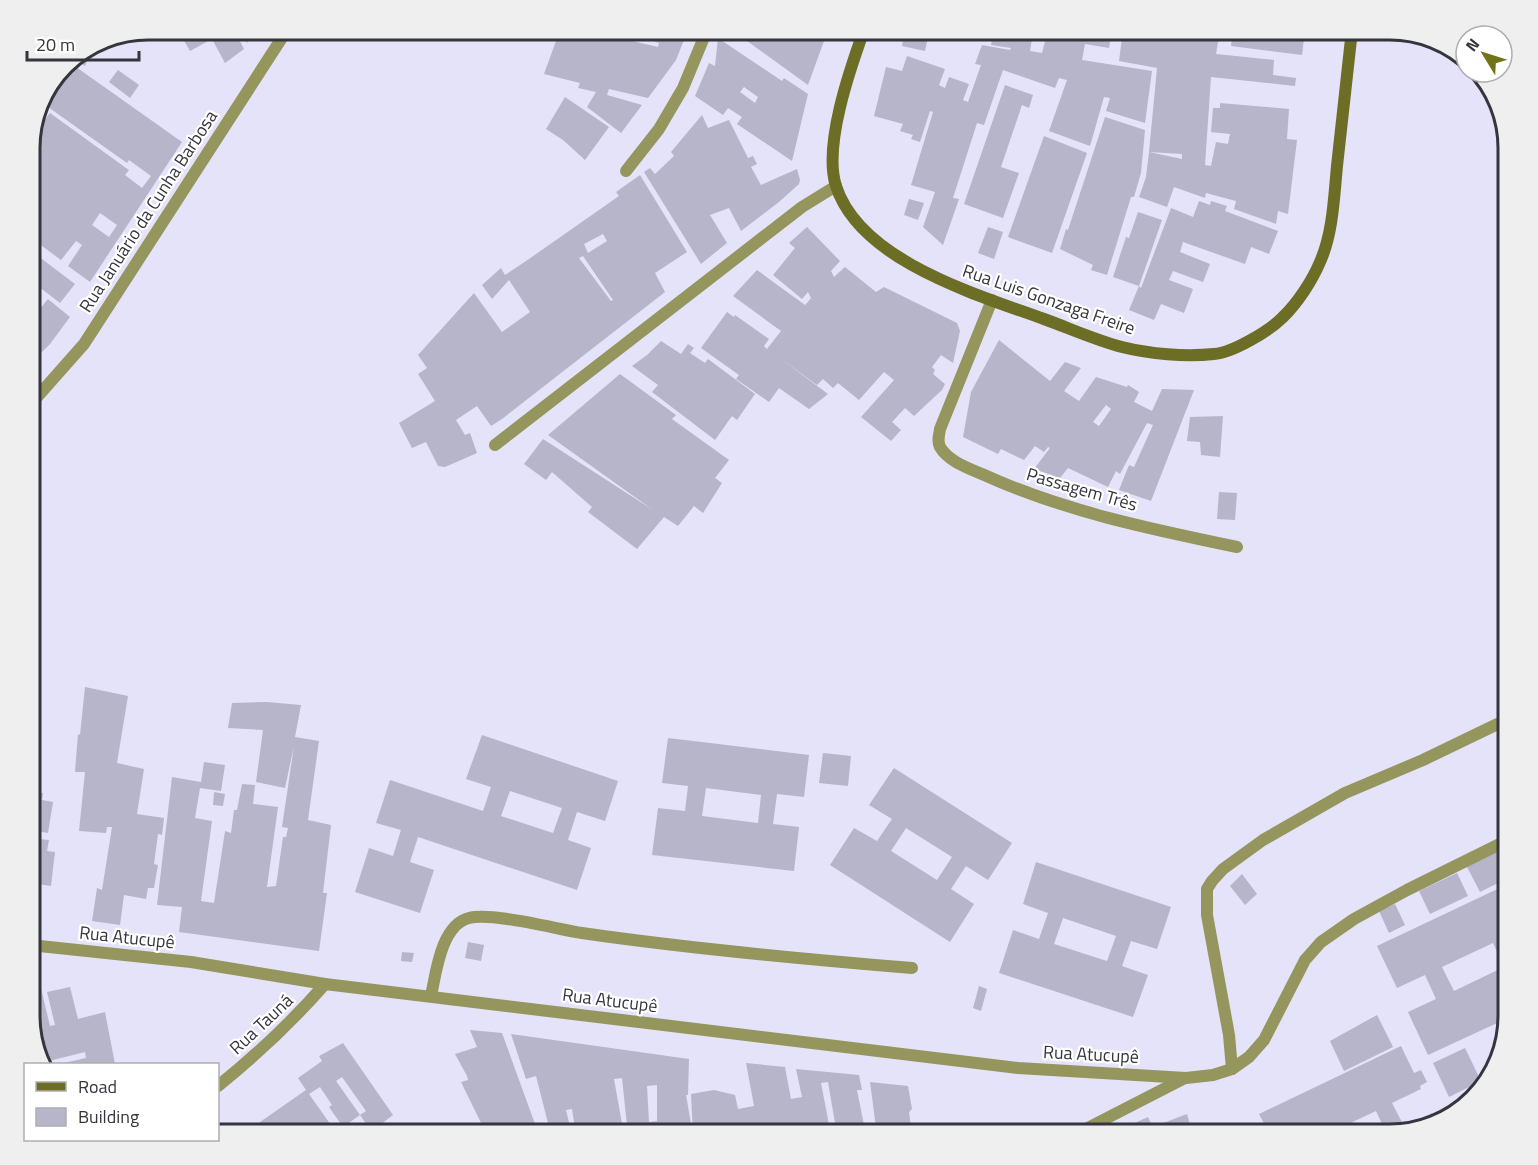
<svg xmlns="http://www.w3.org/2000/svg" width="1538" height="1165" font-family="'Titillium Web',sans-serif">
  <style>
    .building { fill: #b6b5ca; fill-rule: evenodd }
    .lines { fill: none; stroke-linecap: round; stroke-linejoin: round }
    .lane { stroke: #94965d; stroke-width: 12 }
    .street { stroke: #94965d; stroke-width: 12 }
    .secondary { stroke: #6d6e25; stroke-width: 12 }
    .labels { text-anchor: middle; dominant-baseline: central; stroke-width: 4.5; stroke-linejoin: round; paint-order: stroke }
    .street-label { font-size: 18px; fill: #35353d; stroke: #fff }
    .rim { fill: none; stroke: #35353d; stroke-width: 3 }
  </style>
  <rect width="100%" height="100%" fill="#e4e3f9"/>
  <g class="building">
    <path d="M178,30h56l10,19 -19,14 -13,-24 -22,12z"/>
    <path d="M241,30h15l-9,13z"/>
    <path d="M560,30h128l-12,30 -28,38 -39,-9 -2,6 35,10 -21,28 -34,-26 9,-15 -18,-4 2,-5 -36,-9zM629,33l30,10 -1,4 -30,-7z"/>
    <path d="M748,30h80l-20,55 -65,-47z"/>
    <path d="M905,30l24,3 -4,18 -23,-5z"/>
    <path d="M994,30l15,2 1,-2h102l-3,18 -24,-4 -3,16 70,11 -7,52 -39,-12 4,-13 -6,-1 -14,49 -41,-15 18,-51 -8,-2 -4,10 -52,-18 -19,55 -7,-2 -24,75 6,1 -16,46 -20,-18 12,-35 -24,-7 22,-73 -3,-1 -10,31 -9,-3 2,-4 -13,-4 3,-7 -29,-8 12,-49 16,4 5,-15 38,13 -6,16 6,3 4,-11 20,7 -6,16 5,2 13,-37 -6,-1 7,-19 28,5 1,-2 -20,-3zM1032,39l13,2 -3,12 -12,-2z"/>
    <path d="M1123,30h97l-4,24 58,6 -1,15 23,3 -1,8 -84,-9 -6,88 6,1 5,-24 12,2 2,-10 -19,-2 2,-24h7v-5l69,6 -2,30 10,1 -9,74 -10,-3 -2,13 -42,-15 2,-8 -30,-8 -1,5 -31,-11 -7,20 -28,-10 7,-20 3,-25 33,7v-5l-33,-2 8,-84 -38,-7z"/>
    <path d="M1233,30h72l-3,25 -71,-9z"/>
    <path d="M718,38l64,43 2,-3 24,16 -16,67 -55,-37 5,-7 -14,-9 -5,7 -28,-19 14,-33 6,3zM744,87l14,10 -3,6 -15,-11z"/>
    <path d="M95,44l-10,22 -11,-8z"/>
    <path d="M69,62l113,80 -92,140 -22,-16 14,-21 -6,-4 -15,19 -31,-23v-96l8,-28 7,6 5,-6 76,55 3,2 -4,5 17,13 9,-12 -22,-16 -2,3 -86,-61 1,-6zM100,213l17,12 -8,12 -17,-12z"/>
    <path d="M118,70l21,15 -9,13 -21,-16z"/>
    <path d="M1005,85l28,10 -4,13 -7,-3 -21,62 18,6 -16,45 -39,-14z"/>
    <path d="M565,97l44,30 -24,33 -22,-20 -17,-11z"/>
    <path d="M702,115l6,13 21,-8 19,38 5,-2 4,8 -6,3 10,18 36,-16 3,11 -1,4 -20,18 -38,29 -12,-23 -19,7 17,28 -26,21 -57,-92 6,-4 5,6 19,-18 -3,-4z"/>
    <path d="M1105,117l40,13 -4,43 -7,24h-3l-24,78 -16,-5 2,-5 -33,-16 6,-20 2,1z"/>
    <path d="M1044,136l43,17 -35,100 -44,-16z"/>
    <path d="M640,175l47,77 -32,21 10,19 -163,127 -11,7 -14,-20 -21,14 9,15 5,-2 7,20 -32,14 -7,-1 -12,-24 -14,6 -13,-25 36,-22 -17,-27 9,-6 -9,-13 56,-62 28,39 28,-20 -21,-32 -17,19 -10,-14 19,-17 4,7 24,-16 90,-63 -3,-4zM603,234l4,7 -19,12 -4,-9zM583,256l30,44 -2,1 -32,-43z"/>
    <path d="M909,199l15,4 -6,17 -14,-5z"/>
    <path d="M1199,201l11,4 1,-4 16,5 -2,5 53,20 -9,23 -18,-7 -6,17 -62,-22 -3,10 30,12 -7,18 -30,-11 -4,9 24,9 -9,24 -23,-9 -7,16 -25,-10 10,-24 -26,-9 13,-40 3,1 9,-26 24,8 -23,66 2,2 30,-80 22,9z"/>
    <path d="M807,227l33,34 -9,10 3,6 11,-10 31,25 8,-5 73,36 3,8 -7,32 -12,-8 -9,12 3,3 -2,4 12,10 -3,6 -28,26 -9,-8 -13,14 9,8 -10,11 -30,-24 33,-37 -10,-8 -25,28 -21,-17 -5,5 -10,-9 -6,6 -40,-29 51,38 -19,15 -30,-21 -10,14 -33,-23 3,-4 -38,-27 26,-36 7,5 1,-2 34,24 -5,7 3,3 14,-18 -48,-35 24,-26 48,35 2,-2 4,-5 -3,-6 -6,7 -29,-24 22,-27 -6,-5z"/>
    <path d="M988,227l15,5 -9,27 -16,-6z"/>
    <path d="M30,250l45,34 -15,19 -30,-23z"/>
    <path d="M48,299l22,18 -20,27 -20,20v-43z"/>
    <path d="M999,340l51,41 15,-19 16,6 -17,23 15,10 17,-24 31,10 1,-2 11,7 -5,10 18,9 10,-22 32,1 -43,111 -32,-11 10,-25 5,2 19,-42 -6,-2 -27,51 -4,-3 -8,16 -40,-19 -8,10 -26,-9 16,-21 -2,-1 -4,5 -9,-6 -11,14 -23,-11 -3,5 -35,-17 8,-45zM1106,405l5,4 -12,17 -6,-4z"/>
    <path d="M661,341l20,13 7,-10 6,4 -4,5 15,10 3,-4 47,35 -18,26 -5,-4 -17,24 -63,-48 6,-7 -26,-19 15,-11z"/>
    <path d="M620,374l56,41 -4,4 57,41 -14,18 7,5 -19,30 -9,-7 -16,20 -14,-9 -27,32 -49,-37 4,-5 -40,-35 -6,8 -22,-16 19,-25 110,71 -105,-75z"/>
    <path d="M1223,416l-3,41 -19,-2 -1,-13 -13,-1 3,-24z"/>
    <path d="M1219,492l18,1 -2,27 -18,-1z"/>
    <path d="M85,687l43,9 -11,67 27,6 -7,45 27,4 -2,17 -4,-1 -4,30 4,1 -4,23h-6l-2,11 -22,-4 -4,30 -28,-4 5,-33 5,2 10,-63h-5l-1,6 -27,-2 6,-59h-10l3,-38 2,1z"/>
    <path d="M267,702l34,3 -6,32 24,4 -11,79 23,5 -8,68h4l-8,58 -140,-19 3,-25 -25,-2 15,-128 29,5 3,-20 21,3 -4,26 -21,-3 -5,30 17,3 -11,80 13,2 11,-72 6,2 3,-23h3l5,-26 13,1 -2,19 25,3 -11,80 9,-1 7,-49h3l2,-9 -6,-1 12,-81 -9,42 -29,-6 7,-52 -35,-2 4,-25z"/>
    <path d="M482,735l136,46 -13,40 -28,-9 -9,28 23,8 -14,42 -159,-53 -8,25 24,8 -14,43 -65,-21 14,-44 24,8 8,-26 -25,-7 14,-43 93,31 8,-24 -25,-8zM510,791l52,17 -9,25 -52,-17z"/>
    <path d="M668,738l141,17 -5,42 -27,-3 -4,30 26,3 -5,44 -142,-16 6,-47 27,3 3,-25 -26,-3zM706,788l55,7 -3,28 -56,-7z"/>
    <path d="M823,753l28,3 -3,30 -29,-3z"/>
    <path d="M30,755h4l-2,17h-2z"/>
    <path d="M894,768l118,75 -24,37 -22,-14 -15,23 23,15 -24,38 -120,-77 24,-37 23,13 15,-22 -23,-14zM906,828l46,29 -15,23 -46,-29z"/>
    <path d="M30,791l13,2 -1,7 11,2 -5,31 -18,-3z"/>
    <path d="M214,792l11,2 -2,12 -10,-1z"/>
    <path d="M30,838l19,2 -2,11 8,1 -4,34 -21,-3z"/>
    <path d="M1498,849l10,20v9l-28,14 -14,-27z"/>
    <path d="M1036,862l135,45 -14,42 -26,-8 -9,25 26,9 -15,42 -134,-44 14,-43 26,9 9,-26 -25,-9zM1063,918l53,18 -9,25 -53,-17z"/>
    <path d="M1457,873l11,23 -38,18 -11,-23z"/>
    <path d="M1242,874l15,20 -12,11 -15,-19z"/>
    <path d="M1508,884v134l-80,37 -20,-43 28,-13 -11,-24 -28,13 -20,-42zM1493,943l11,24 -50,24 -12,-24z"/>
    <path d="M1395,904l10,21 -16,8 -10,-22z"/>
    <path d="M468,942l16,3 -3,16 -16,-3z"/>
    <path d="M402,952l12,1 -2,9 -11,-1z"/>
    <path d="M30,958l4,1 16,67 5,-1 -8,-33 23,-5 8,32 27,-7 10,52h-56l27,-6 -1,-6 -44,11 -11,-39z"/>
    <path d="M979,986l8,3 -6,22 -8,-3z"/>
    <path d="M1377,1015l16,32 -49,24 -14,-30z"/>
    <path d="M470,1030l32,3 37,102h-52l-26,-53 7,-2 -1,-4 -12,-22 22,-7z"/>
    <path d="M511,1034l178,25 -1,36h-2l7,40h-65l-6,-57 -8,1 10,56h-48l-4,-26 -6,1 6,25h-21l-15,-59 -10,3zM657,1085v36l-8,1 -2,-36z"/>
    <path d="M343,1043l50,72 -17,13 5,7h-7l-14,-20 6,-4 -24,-34 -6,4 24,34 -17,12 -14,-20 3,-2 -12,-18 -11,7 29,41h-69l-9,-13 46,-32 -8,-12 24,-17 -3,-5z"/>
    <path d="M1401,1046l13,27 7,-3 6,12 -7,4 1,3 -29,14 12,23 28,-13 5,11 -50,11 -11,-24 -51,24h-55l-11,-21z"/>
    <path d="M1465,1048l16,33 -32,16 -16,-34z"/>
    <path d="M746,1063l39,4 6,32 11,-2 -6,-28 63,6 3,15h-5l9,45h-29l-9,-53 -7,1 10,52h-138l-2,-41 23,-4 21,5 3,14 16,-3z"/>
    <path d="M870,1082l38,4 4,23 -3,3 3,23h-35z"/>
    <path d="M1187,1114l6,21h-32l-3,-10z"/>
    <path d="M1148,1117l8,18h-54l16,-7 1,2z"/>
  </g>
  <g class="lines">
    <g class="lane">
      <path d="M992,300l-52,129c-1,7 -3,12 0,18 8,14 28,21 42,27 81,37 168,55 255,73"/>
      <path d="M1232,1069l-3,-34 -22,-120v-26l5,-8 11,-12 40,-29 82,-47 78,-33 85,-41"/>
    </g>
    <g class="street">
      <path d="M626,171l33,-42 24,-41 24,-58"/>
      <path d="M30,405l54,-61 203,-314"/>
      <path d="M495,445l307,-238 34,-21"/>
      <path d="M30,945l161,17 134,22 693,84 168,10 27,-3 19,-6 17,-12 15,-17 41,-80 16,-18 33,-23 53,-29 101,-50"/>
      <path d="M431,996c5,-23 10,-71 38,-78 23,-6 87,11 113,15 110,16 220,26 330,35"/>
      <path d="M218,1086c41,-33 72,-62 107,-102"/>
      <path d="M1074,1135l111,-57"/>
    </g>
    <path class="secondary" d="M864,30c-14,39 -41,116 -28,156 24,75 142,109 208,133 25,9 51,21 78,28 28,7 63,10 92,7 18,-1 55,-23 68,-36 15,-14 30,-37 38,-56 13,-29 14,-65 17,-96 5,-45 10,-91 15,-136"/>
  </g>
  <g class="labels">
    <g class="street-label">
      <text transform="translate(148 211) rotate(-57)">Rua Januário da Cunha Barbosa</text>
      <text transform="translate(1049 299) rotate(19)">Rua Luis Gonzaga Freire</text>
      <text transform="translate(1082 489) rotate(16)">Passagem Três</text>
      <text transform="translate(127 937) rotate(6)">Rua Atucupê</text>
      <text transform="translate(610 1000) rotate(7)">Rua Atucupê</text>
      <text transform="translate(261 1024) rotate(-43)">Rua Tauná</text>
      <text transform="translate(1091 1054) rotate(3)">Rua Atucupê</text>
    </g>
  </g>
  <path d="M0 0H1538V1165H0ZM148 40H1390A108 108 0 0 1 1498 148V1016A108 108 0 0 1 1390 1124H148A108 108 0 0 1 40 1016V148A108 108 0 0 1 148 40Z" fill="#efefef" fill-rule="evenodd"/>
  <path class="rim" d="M148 40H1390A108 108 0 0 1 1498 148V1016A108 108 0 0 1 1390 1124H148A108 108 0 0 1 40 1016V148A108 108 0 0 1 148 40Z"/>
  <rect x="24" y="1063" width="195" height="78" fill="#ffffff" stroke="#aeaeb1" stroke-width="1.5"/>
  <rect x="36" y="1082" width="30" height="9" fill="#6d6e25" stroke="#aeaeb1" stroke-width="1.5"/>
  <text x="78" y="1093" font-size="18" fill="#35353d">Road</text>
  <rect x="36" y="1108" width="30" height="18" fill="#b6b5ca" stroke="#aeaeb1" stroke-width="1.5"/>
  <text x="78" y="1123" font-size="18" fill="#35353d">Building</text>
  <g transform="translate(1484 54) rotate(308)"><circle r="28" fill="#ffffff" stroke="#aeaeb1" stroke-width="1.5"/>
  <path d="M0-4.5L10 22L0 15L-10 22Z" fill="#737318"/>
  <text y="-9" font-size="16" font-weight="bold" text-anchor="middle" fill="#35353d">N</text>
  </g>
  <path d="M27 51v9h112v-9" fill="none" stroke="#35353d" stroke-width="3"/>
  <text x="36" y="51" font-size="18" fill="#35353d" stroke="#ffffff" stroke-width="4.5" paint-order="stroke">20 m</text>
</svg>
